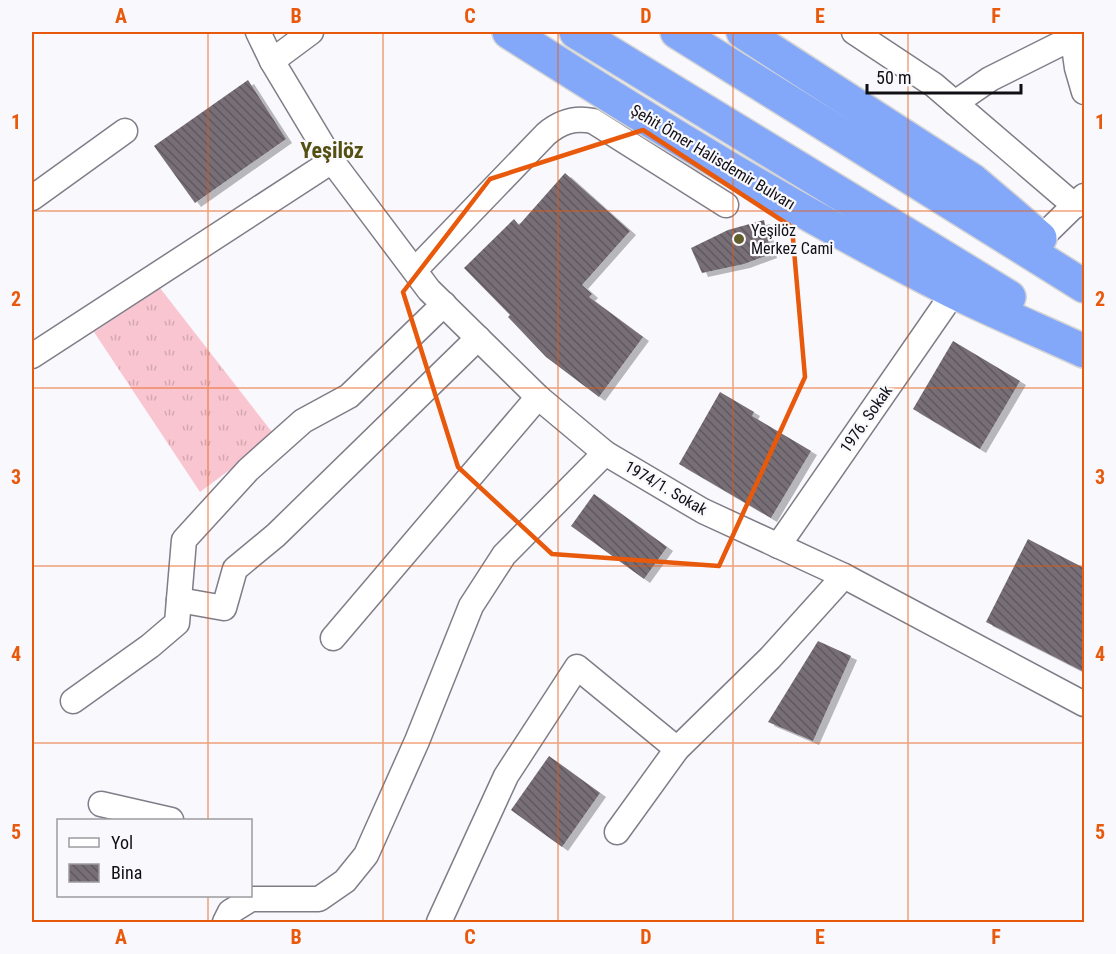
<svg xmlns="http://www.w3.org/2000/svg" width="1116" height="954" font-family="'Roboto Condensed',sans-serif">
  <style>
    .grass { fill: url(#grass-tufts) }
    .building { fill: url(#building-back-hatch); filter: url(#shadow) }
    .lines { fill: none; stroke-linecap: round; stroke-linejoin: round }
    .minor-casing { stroke: #807d88; stroke-width: 27 }
    .trunk-casing { stroke: #d4d4d5; stroke-width: 36 }
    .minor { stroke: #fff; stroke-width: 24 }
    .trunk { stroke: #83a8fa; stroke-width: 33 }
    .marked { fill: none; stroke: #e8590c; stroke-width: 4.5; stroke-linejoin: round }
    .grid { fill: none; stroke: #e8590c; stroke-width: 1.5; stroke-opacity: 0.55 }
    .poi-dot { fill: #625e2b; stroke: #f9f8fd; stroke-width: 2 }
    .labels { text-anchor: middle; dominant-baseline: central; stroke-width: 4.5; stroke-linejoin: round; paint-order: stroke }
    .street-label { font-size: 16px; fill: #100f13; stroke: #f9f8fd }
    .poi-label { font-size: 16px; fill: #100f13; stroke: #f9f8fd; text-anchor: start }
    .district-label { font-size: 22px; font-weight: bold; fill: #545012; stroke: #f9f8fd }
    .neatline { fill: none; stroke: #e8590c; stroke-width: 2 }
    .grid-label { font-size: 20px; text-anchor: middle; font-weight: bold; fill: #e8590c }
  </style>
  <defs>
    <pattern id="grass-tufts" width="24" height="20" patternUnits="userSpaceOnUse" patternTransform="scale(1.5)"><rect width="24" height="20" fill="#f9c5d0"/><path d="M3 7l-1-3M5 7V3M7 7l1-3M15 17l-1-3M17 17v-4M19 17l1-3" fill="none" stroke="#d4a8b2"/></pattern>
    <pattern id="building-back-hatch" width="6" height="6" patternUnits="userSpaceOnUse" patternTransform="scale(1.5)"><rect width="6" height="6" fill="#776e76"/><path d="M-1 5l2 2M0 0l6 6M5-1l2 2" fill="none" stroke="#605960"/></pattern>
    <filter id="shadow"><feDropShadow dx="6" dy="4" stdDeviation="0" flood-color="#0004"/></filter>
  </defs>
  <rect width="100%" height="100%" fill="#f9f8fd"/>
  <path class="grass" d="M160,288l115,148 -75,56 -106,-160z"/>
  <g class="building">
    <path d="M248,80l38,59 -91,64 -41,-57z"/>
    <path d="M565,173l65,58 -48,54 10,9 -3,3 54,40 -44,60 -53,-40 -38,-40 2,-2 -46,-47 50,-49 5,6z"/>
    <path d="M764,220l7,34 -27,10 -42,9 -11,-25 37,-18z"/>
    <path d="M953,341l67,40 -40,68 -67,-40z"/>
    <path d="M720,392l34,20 -2,4 59,35 -40,67 -92,-54z"/>
    <path d="M594,494l73,53 -23,32 -73,-53z"/>
    <path d="M1028,539l56,29v104l-98,-50z"/>
    <path d="M818,641l33,15 -38,85 -45,-19z"/>
    <path d="M549,756l51,37 -38,54 -51,-37z"/>
  </g>
  <g class="lines">
    <defs>
      <g id="minor">
        <path d="M258,32l14,29 39,-29"/>
        <path d="M854,32l80,53 141,121"/>
        <path d="M1072,32l5,36 7,24"/>
        <path d="M272,61l60,100 97,129 109,107 67,56 98,58 141,65 240,128"/>
        <path d="M955,103l35,-24 82,-41"/>
        <path d="M32,198l93,-67"/>
        <path d="M1041,238l43,-42"/>
        <path d="M415,270l131,-136c14,-12 28,-17 47,-13l133,84"/>
        <path d="M32,356l300,-195"/>
        <path d="M778,546l176,-254"/>
        <path d="M179,600l45,8 11,-39 41,-34 202,-197"/>
        <path d="M333,638l205,-241"/>
        <path d="M73,701l77,-55 27,-23 7,-83 64,-70 55,-49 46,-25 95,-92"/>
        <path d="M101,804l70,16"/>
        <path d="M617,832l60,-83 93,-91 74,-82"/>
        <path d="M225,922l5,-10 21,-13h68l26,-18 21,-26 51,-114 54,-135 33,-51 101,-102"/>
        <path d="M439,922l67,-146 71,-109 100,82"/>
      </g>
      <g id="trunk">
        <path d="M509,32c144,92 290,182 443,259 43,21 88,40 132,60"/>
        <path d="M576,32l433,265"/>
        <path d="M677,32l407,254"/>
        <path d="M743,32l229,148 68,58"/>
      </g>
    </defs>
    <use href="#minor" class="minor-casing"/>
    <use href="#trunk" class="trunk-casing"/>
    <use href="#minor" class="minor"/>
    <use href="#trunk" class="trunk"/>
  </g>
  <path class="marked" d="M643,130l149,97 13,150 -86,189 -167,-12 -94,-87 -55,-175 87,-113z"/>
  <path class="grid" d="M208,32v788M383,32v890M558,32v890M733,32v890M908,32v890M32,211h1052M32,388h1052M32,566h1052M32,743h1052M208,896v26"/>
  <circle class="poi-dot" cx="739" cy="239" r="6"/>
  <g class="labels">
    <g class="street-label">
      <text transform="translate(713 157) rotate(31)">Şehit Ömer Halisdemir Bulvarı</text>
      <text transform="translate(866 419) rotate(-55)">1976. Sokak</text>
      <text transform="translate(666 488) rotate(30)">1974/1. Sokak</text>
    </g>
    <g class="poi-label">
      <text x="751" y="230">Yeşilöz<tspan x="751" dy="18">Merkez Cami</tspan></text>
    </g>
    <g class="district-label">
      <text x="332" y="150">Yeşilöz</text>
    </g>
  </g>
  <rect width="1116" height="954" fill="none" stroke="#f9f8fd" stroke-width="66"/>
  <rect x="57" y="819" width="195" height="78" fill="#f9f8fd" stroke="#9c9b9f" stroke-width="1.5"/>
  <rect x="69" y="838" width="30" height="9" fill="#ffffff" stroke="#9c9b9f" stroke-width="1.5"/>
  <text x="111" y="849" font-size="18" fill="#100f13">Yol</text>
  <rect x="69" y="864" width="30" height="18" fill="url(#building-back-hatch)" stroke="#9c9b9f" stroke-width="1.5"/>
  <text x="111" y="879" font-size="18" fill="#100f13">Bina</text>
  <path d="M867 84v9h154v-9" fill="none" stroke="#100f13" stroke-width="3"/>
  <text x="876" y="84" font-size="18" fill="#100f13" stroke="#f9f8fd" stroke-width="4.5" paint-order="stroke">50 m</text>
  <rect x="33" y="33" width="1050" height="888" class="neatline"/>
  <g class="grid-label">
    <text x="121" y="23">A</text>
    <text x="296" y="23">B</text>
    <text x="470" y="23">C</text>
    <text x="646" y="23">D</text>
    <text x="820" y="23">E</text>
    <text x="996" y="23">F</text>
    <text x="16" y="129">1</text>
    <text x="1100" y="129">1</text>
    <text x="16" y="306">2</text>
    <text x="1100" y="306">2</text>
    <text x="16" y="484">3</text>
    <text x="1100" y="484">3</text>
    <text x="16" y="661">4</text>
    <text x="1100" y="661">4</text>
    <text x="16" y="839">5</text>
    <text x="1100" y="839">5</text>
    <text x="121" y="944">A</text>
    <text x="296" y="944">B</text>
    <text x="470" y="944">C</text>
    <text x="646" y="944">D</text>
    <text x="820" y="944">E</text>
    <text x="996" y="944">F</text>
  </g>
</svg>
